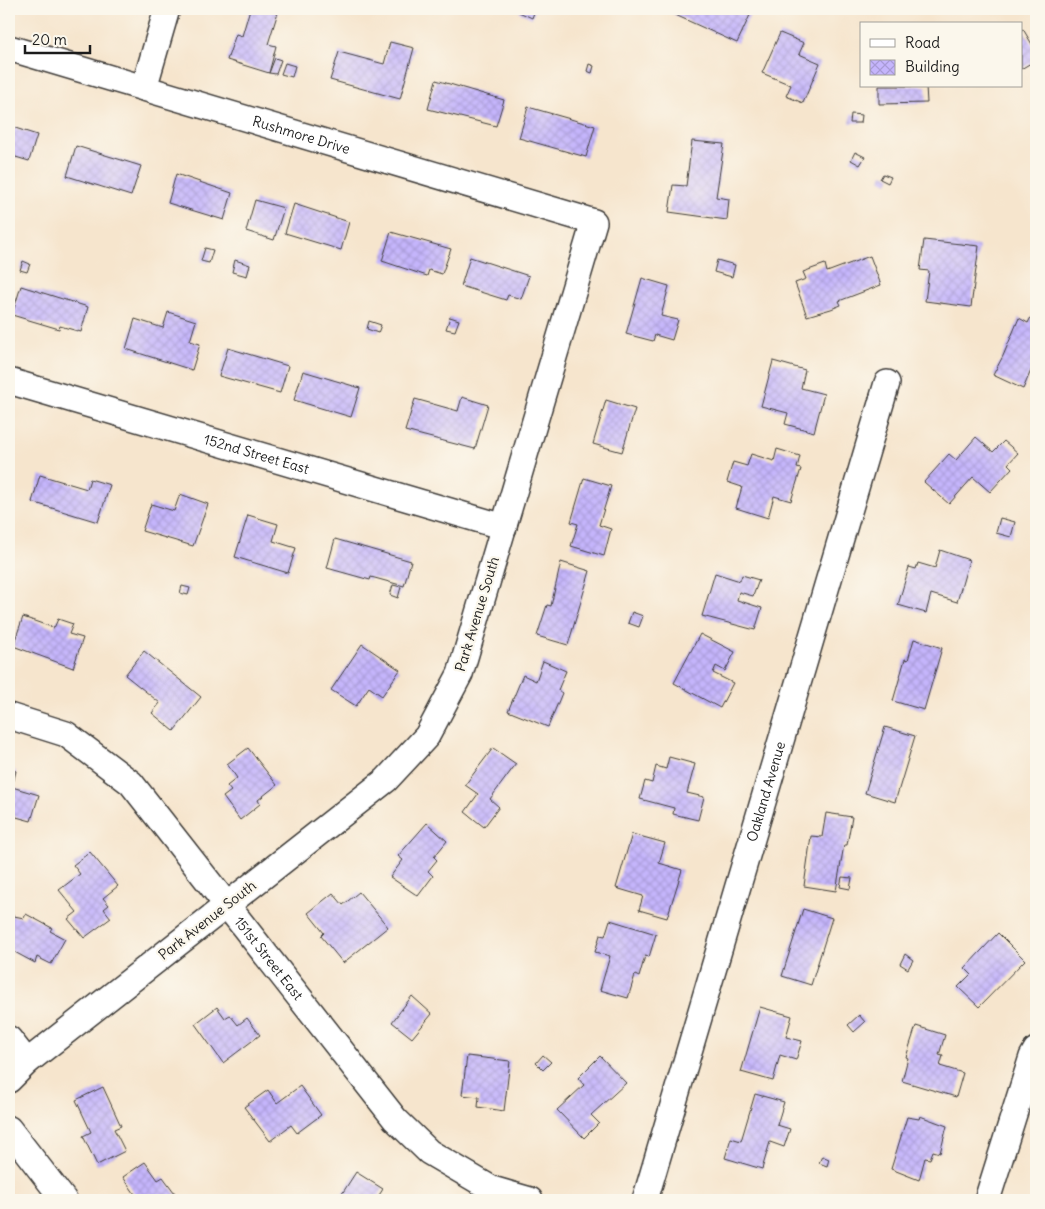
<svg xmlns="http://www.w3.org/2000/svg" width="1045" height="1209" font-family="Delius,sans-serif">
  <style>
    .building { fill: url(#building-cross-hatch) }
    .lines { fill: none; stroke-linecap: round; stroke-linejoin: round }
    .minor-casing { stroke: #3d3a37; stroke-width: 28 }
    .minor { stroke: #fff; stroke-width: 25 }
    .labels { text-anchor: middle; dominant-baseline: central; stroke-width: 4.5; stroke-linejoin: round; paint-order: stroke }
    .street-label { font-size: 14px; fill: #1c1c1c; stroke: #fbf7ec }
  </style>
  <defs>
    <pattern id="building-cross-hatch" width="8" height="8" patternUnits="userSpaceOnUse" patternTransform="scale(1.25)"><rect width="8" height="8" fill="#c5b5fc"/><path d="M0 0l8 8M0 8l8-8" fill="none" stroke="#a99bd7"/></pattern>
  </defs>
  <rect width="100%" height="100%" fill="#fbf7ec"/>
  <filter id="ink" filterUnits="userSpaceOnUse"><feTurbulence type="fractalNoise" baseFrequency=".02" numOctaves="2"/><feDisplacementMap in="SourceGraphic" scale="10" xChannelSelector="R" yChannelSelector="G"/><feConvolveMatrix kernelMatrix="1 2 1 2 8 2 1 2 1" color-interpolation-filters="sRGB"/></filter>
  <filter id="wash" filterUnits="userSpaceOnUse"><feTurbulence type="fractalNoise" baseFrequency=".0096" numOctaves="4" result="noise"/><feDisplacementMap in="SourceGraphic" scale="20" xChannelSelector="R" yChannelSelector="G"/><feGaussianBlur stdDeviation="1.12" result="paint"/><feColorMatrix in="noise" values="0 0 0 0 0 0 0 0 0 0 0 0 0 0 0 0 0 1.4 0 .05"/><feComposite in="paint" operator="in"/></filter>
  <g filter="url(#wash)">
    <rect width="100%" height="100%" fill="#f6e5cd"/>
    <g id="blocks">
      <g class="building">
        <path d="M250,9h29l-11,35 8,2 -7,27 6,-15 6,2 -5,14 -7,-1 -42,-13 9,-26 6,2z"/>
        <path d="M521,9l14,1 -3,8 -13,-6z"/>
        <path d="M673,9h63l14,6 -13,28 -66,-30z"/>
        <path d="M1023,29l13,22v9l-15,9v-39z"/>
        <path d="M780,33l24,10 -5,11 21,9 -17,40 -17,-7 5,-11 -29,-12z"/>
        <path d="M390,42l24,6 -14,51 -70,-19 9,-28 45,12z"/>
        <path d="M285,63l10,3 -3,11 -11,-3z"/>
        <path d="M589,64l5,2 -2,7 -5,-2z"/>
        <path d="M436,80l68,20 -8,26 -68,-17z"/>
        <path d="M879,86h47l1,17 -48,1z"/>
        <path d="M528,107l67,19 -9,31 -67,-19z"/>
        <path d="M851,114l11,1 -1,8h-11z"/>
        <path d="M9,126l28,9 -8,26 -20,-6z"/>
        <path d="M692,141l32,3 -8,53 13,2 -2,21 -58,-8 4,-27 13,1z"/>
        <path d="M76,146l65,20 -10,30 -64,-20z"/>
        <path d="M855,152l10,5 -5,8 -9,-5z"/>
        <path d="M176,174l56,19 -8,27 -56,-17z"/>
        <path d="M883,174l8,3 -3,6 -8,-4z"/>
        <path d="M255,200l29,8 -10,32 -28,-9z"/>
        <path d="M294,204l55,18 -8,28 -56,-17z"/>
        <path d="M391,232l60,17 -9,25 -13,-4 -2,6 -45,-15z"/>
        <path d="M924,240l55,6 -8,61 -46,-6 4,-30 -9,-1z"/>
        <path d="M205,248l8,2 -4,13 -8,-2z"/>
        <path d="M870,256l11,29 -42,16 2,4 -10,4 -24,7 -12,-33 11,-4 -3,-7 22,-8 2,8z"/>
        <path d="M470,257l59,19 -8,23 -13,-4 -2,5 -45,-14z"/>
        <path d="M235,260l15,5 -3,11 -15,-4z"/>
        <path d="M717,260l18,5 -3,12 -18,-5z"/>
        <path d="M23,261l7,3 -3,8 -7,-2z"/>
        <path d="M642,278l27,8 -8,30 17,4 -6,20 -17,-5 -2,6 -27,-7z"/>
        <path d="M21,286l67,21 -7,25 -21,-6 -1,3 -47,-14z"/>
        <path d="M168,312l28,9 -6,20 10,3 -8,26 -66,-21 9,-30 28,9z"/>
        <path d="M450,317l9,3 -4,11 -9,-2z"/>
        <path d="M1031,317l5,4v44l-3,1 -10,23 -30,-14 10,-19 16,-38 9,5z"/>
        <path d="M369,321l12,4 -3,8 -11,-4z"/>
        <path d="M228,348l60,18 -8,27 -61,-17z"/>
        <path d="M773,361l32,9 -4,18 23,6 -10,38 -29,-8 3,-11 -27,-7z"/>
        <path d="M303,371l57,17 -9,29 -57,-17z"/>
        <path d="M462,397l26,8 -13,44 -70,-18 10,-32 43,12z"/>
        <path d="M606,400l29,9 -13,43 -29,-8z"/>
        <path d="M976,437l17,15 11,-11 14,12 -10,11 4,4 -22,24 -17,-15 -24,27 -25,-22 25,-28 7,6z"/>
        <path d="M777,449l23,7 -3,12 4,1 -10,32 -17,-5 -6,22 -32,-10 6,-21 -15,-5 6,-20 14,4 4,-12 23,7z"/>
        <path d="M40,475l47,14 3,-10 20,6 -12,37 -66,-20z"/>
        <path d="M584,478l27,8 -12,39 12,4 -7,27 -33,-10 7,-22 -7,-2z"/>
        <path d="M180,494l28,10 -15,42 -51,-15 9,-27 23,7z"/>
        <path d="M248,515l30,9 -5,17 23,7 -8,25 -53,-16z"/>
        <path d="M1000,518l15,4 -4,15 -15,-4z"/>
        <path d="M335,539l76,22 -7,25 -33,-9 -1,3 -43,-12z"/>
        <path d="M940,550l29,10 -12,42 -26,-8 -5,19 -28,-8 11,-38 7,2 2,-6 17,5z"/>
        <path d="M561,562l29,9 -22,74 -31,-9 10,-31 4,1z"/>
        <path d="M715,573l25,8 2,-6 17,5 -6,16 -14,-4 -2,8 25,8 -7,22 -53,-14z"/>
        <path d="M393,585l8,2 -3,11 -8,-3z"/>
        <path d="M182,586l8,2 -2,7 -8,-2z"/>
        <path d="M632,612l11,4 -4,11 -11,-4z"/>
        <path d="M23,617l31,11 4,-9 15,5 -4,10 14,4 -10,30 -60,-22z"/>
        <path d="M700,634l35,18 -10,19 -9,-5 -3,7 20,10 -13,25 -46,-25z"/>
        <path d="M914,639l28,9 -18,62 -31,-9 12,-42 3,1z"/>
        <path d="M362,644l38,26 -18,26 -13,-9 -13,19 -25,-16z"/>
        <path d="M144,651l57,46 -27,34 -22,-18 8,-10 -35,-28z"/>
        <path d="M543,661l23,10 -8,19 4,3 -14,34 -40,-16 15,-36 13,6z"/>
        <path d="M885,727l30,9 -20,66 -30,-9z"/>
        <path d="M248,748l29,37 -19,15 2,4 -20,16 -17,-23 8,-6 -4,-5 10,-8 -10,-14z"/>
        <path d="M493,748l23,16 -26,35 9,8 -15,20 -19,-15 13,-18 -13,-9z"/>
        <path d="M669,757l26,7 -8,29 17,4 -6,23 -25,-6 1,-6 -34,-9 5,-18 7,2 4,-17 10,3z"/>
        <path d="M9,769l7,2 -4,16 27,8 -8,26 -22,-6z"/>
        <path d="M826,813l26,4 -5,28h-3l-8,46 -32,-5 7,-50 11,1z"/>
        <path d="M427,823l20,18 -13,16 3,3 -9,11 5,5 -15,20 -28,-19 13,-17 -5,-4z"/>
        <path d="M632,834l33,9 -6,20 23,7 -15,48 -28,-8 4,-14 -27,-8z"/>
        <path d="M90,852l28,34 -15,12 6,7 -5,4 7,9 -27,20 -16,-19 9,-7 -18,-22 21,-16 -7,-9z"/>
        <path d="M842,877l10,1 -2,11 -10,-2z"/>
        <path d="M359,892l29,35 -45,36 -22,-27 3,-3 -16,-20 25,-20 10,12z"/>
        <path d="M803,909l29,9 -21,67 -29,-9z"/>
        <path d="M26,914l26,14 -2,3 15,8 -14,25 -14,-7 -2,6 -26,-14v-34l15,3z"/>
        <path d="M610,920l46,14 -7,23 -4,-1 -6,21 -4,-2 -7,23 -28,-8 10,-34 -15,-4 5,-17 5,1z"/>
        <path d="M998,933l27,27 -46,47 -21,-20 13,-13 -6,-6z"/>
        <path d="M905,954l8,6 -5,9 -8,-5z"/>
        <path d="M412,996l20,18 -20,24 -20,-16z"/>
        <path d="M217,1007l8,11 5,-3 8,10 9,-7 13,17 -37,28 -28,-39z"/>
        <path d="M760,1007l32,9 -6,21 16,4 -6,19 -16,-5 -7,26 -32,-9z"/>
        <path d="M859,1015l6,7 -11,10 -6,-7z"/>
        <path d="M916,1026l29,9 -6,20 4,1 -3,10 23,7 -7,24 -54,-16 6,-23 -2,-1z"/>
        <path d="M543,1055l8,7 -8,8 -7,-7z"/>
        <path d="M467,1056l43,5 -6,50 -26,-4 1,-10 -17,-2z"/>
        <path d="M600,1056l26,27 -35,32 8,8 -15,15 -27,-28 27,-25 -6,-7z"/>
        <path d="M300,1086l21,29 -24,18 -6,-8 -21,16 -26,-34 24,-17 9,13z"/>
        <path d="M103,1087l18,39 -7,3 11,22 -28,14 -14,-29 8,-4 -15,-32z"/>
        <path d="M755,1094l29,8 -7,23 13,4 -6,18 -14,-5 -8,27 -37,-11 6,-20 10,3z"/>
        <path d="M920,1116l27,10 -7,27 -7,-2 -3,8 -5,-1 -6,22 -28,-11 16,-52 12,2z"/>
        <path d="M822,1156l7,3 -2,7 -8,-3z"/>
        <path d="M145,1162l13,18 5,-3 17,23h-41l-16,-23z"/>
        <path d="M356,1172l27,17 -7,11h-38z"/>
        <path d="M717,1196l13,4h-14z"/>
      </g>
    </g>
  </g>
  <g filter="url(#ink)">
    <use href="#blocks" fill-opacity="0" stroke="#3d3a37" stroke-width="1"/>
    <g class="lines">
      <defs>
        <g id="minor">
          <path id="s1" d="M9,48l585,174 -134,452 -33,62 -41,44 -359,282 -18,18"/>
          <path d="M144,88l23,-79"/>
          <path id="s2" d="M9,381l495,146"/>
          <path id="s3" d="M9,716l57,18 65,49 264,336 34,33 63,37 38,11"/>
          <path d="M9,1039l18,23"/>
          <path d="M9,1129l55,71"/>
          <path id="s4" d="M645,1200l242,-817"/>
          <path d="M987,1200l45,-143 4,-7"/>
        </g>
      </defs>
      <use href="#minor" class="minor-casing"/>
      <use href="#minor" class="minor"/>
    </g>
  </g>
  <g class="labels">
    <g class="street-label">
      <text stroke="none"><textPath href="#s1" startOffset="305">Rushmore Drive</textPath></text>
      <text stroke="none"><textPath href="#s2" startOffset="258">152nd Street East</textPath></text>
      <text transform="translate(477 614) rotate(-73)">Park Avenue South</text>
      <text stroke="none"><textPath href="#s4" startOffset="426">Oakland Avenue</textPath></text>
      <text transform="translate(207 920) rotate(-38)">Park Avenue South</text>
      <text stroke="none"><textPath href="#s3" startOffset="364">151st Street East</textPath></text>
    </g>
  </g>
  <rect width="1045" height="1209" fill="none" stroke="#fbf7ec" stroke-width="30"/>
  <rect x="860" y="22" width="162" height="65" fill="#fbf7ec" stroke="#a29f99"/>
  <rect x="870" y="39" width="25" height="8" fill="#ffffff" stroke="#a29f99"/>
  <text x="905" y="48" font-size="15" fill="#1c1c1c">Road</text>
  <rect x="870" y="60" width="25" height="15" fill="url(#building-cross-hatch)" stroke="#a29f99"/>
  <text x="905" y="72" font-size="15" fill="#1c1c1c">Building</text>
  <path d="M25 45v8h65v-8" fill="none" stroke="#1c1c1c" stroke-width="2.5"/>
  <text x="32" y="45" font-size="15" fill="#1c1c1c" stroke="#fbf7ec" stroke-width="4" paint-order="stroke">20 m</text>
</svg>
